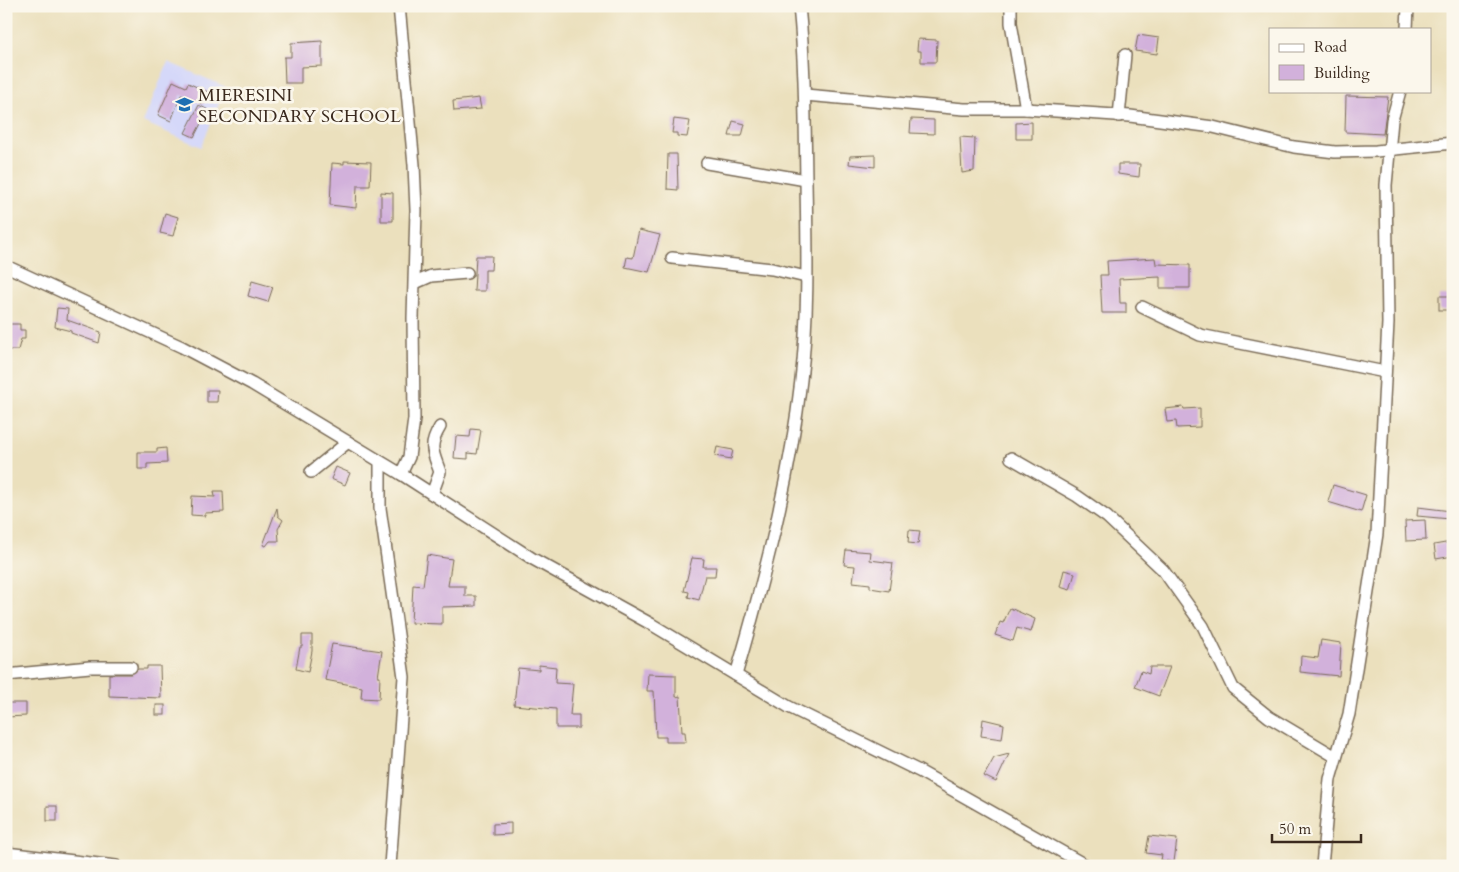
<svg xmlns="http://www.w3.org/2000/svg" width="1459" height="872" font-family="Cardo,serif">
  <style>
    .built { fill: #d5d8f9 }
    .building { fill: #d2b1db }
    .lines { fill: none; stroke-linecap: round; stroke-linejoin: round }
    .minor-casing { stroke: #796a56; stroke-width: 14 }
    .minor { stroke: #fff; stroke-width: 11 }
    .labels { text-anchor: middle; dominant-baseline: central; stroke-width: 5; stroke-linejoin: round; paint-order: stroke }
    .poi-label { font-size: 18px; fill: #3b2a1e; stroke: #fbf7ec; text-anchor: start }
  </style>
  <rect width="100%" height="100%" fill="#fbf7ec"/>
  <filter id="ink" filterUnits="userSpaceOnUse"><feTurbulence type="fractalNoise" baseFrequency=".02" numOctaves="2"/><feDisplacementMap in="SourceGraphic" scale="10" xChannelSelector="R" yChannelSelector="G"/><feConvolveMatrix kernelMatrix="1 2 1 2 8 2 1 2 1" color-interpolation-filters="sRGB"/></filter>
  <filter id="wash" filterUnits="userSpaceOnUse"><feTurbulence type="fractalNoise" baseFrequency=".0096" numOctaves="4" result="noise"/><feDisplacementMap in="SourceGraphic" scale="20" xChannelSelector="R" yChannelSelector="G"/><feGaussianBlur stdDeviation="1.12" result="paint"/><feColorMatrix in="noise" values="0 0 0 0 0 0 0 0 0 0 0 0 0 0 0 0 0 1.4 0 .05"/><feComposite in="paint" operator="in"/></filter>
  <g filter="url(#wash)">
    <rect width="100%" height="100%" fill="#ebe0bd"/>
    <path class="built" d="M168,62l58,25 -25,60 -58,-25z"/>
    <g id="blocks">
      <g class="building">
        <path d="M1138,35l21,3 -2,16 -22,-3z"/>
        <path d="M918,39l19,1 -1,22h-15v-11h-4z"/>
        <path d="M322,41v25l-21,1v16h-16l-1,-26h7v-14z"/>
        <path d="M173,81l13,6 2,-4 20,9 -5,12 -22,-9 -10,26 -13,-6z"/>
        <path d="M1346,96l42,1 -5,37 -38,-2z"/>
        <path d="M479,98l2,11 -27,2 -1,-10z"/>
        <path d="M199,105l9,5 -14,27 -9,-4z"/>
        <path d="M674,119l16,2 -3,16 -10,-1v-3h-5z"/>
        <path d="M911,119l23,1v14l-24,-1z"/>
        <path d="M733,121l12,3 -3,12h-13z"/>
        <path d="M1032,122v17h-16v-16z"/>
        <path d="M960,137l15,1 -1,33 -12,2z"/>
        <path d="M668,154h9l1,36 -11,-1z"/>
        <path d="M875,155v12l-26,-3 1,-8z"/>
        <path d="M344,161l27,1 -1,24h-13l-1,22 -26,-3 2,-42 12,1z"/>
        <path d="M1118,164h22l-1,13 -21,-3z"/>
        <path d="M381,192l12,1v28h-12z"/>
        <path d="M165,213l13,4 -5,19 -13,-3z"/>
        <path d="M639,230l21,5 -11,37 -24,-5 2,-10 6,1z"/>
        <path d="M476,256h16l-1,14h-6v21h-11z"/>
        <path d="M1155,258l1,6 34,1v23h-30v-11l-41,2 1,24h6v10h-24l-2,-38h8l-1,-14z"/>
        <path d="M252,281l21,6 -5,15 -20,-6z"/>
        <rect x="1439" y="296" width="14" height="14"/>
        <path d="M57,308l11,1 -1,11 34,12 -2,11 -28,-10v-2l-16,-4z"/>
        <path d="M9,324h11v6h5v9h-4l-3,11h-12v-21l3,1z"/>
        <path d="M207,390h11l-1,12h-10z"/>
        <path d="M1183,407l1,2 16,-1v19l-23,1 -1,-7 -9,1 -2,-13z"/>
        <path d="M471,429l10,1 -4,24 -9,-1v6l-14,-1 2,-22 14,1z"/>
        <path d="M717,447l16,3 -2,9 -16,-3z"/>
        <path d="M166,448l1,15 -20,1v5h-9v-17h19v-3z"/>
        <path d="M336,467l14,6 -5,12 -14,-6z"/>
        <path d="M1333,485l33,10 -5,17 -33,-10z"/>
        <path d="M214,491h9l1,21 -19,1v3l-14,-1 1,-19 23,1z"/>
        <path d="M1418,507l33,4 -1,8 -33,-3z"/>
        <path d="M277,508l1,8 5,4 -5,9 1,12h-9l-4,5 -3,-1z"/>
        <path d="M1425,520l1,20 -20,1 -1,-20z"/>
        <path d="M909,530l11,1 -2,13 -10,-1z"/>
        <path d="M1451,542l2,14 -17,3 -2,-14z"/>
        <path d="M846,550l25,2 -1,8 23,3 -4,28 -19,-3v-4l-17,-2 2,-16 -11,-1z"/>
        <path d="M427,555l25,4 -4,27h17v10h11v10l-34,1v17l-31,-1 2,-38 10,1z"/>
        <path d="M692,558l12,1 -1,8h13l-1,9h-10l-6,24 -11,-3 1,-5 -5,-1z"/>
        <path d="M1064,570l11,3 -5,17 -10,-3z"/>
        <path d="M1010,608l25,11 -4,13 -14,-4 -4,13 -18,-6 5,-13 3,1z"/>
        <path d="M302,635h10v16l-4,21 -12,-3 4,-22h2z"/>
        <path d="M1321,640l20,3 -2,33 -39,-4 1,-16 17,2z"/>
        <path d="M332,644l50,7 -4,26h2l-1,22 -18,-1 1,-11 -37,-7z"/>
        <path d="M539,665l17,2 -1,16 18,1 -3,31h9v13h-23v-19l-42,-4 4,-37 21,2z"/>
        <path d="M147,666h13l1,32 -52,-2v-22h22l7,-5h9z"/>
        <path d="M1150,667h20l-11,29 -24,-9 6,-16 8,3z"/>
        <path d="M648,674l28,1v22l4,-1 2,36h3l1,10h-20v-5h-10l-2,-46h-7z"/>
        <path d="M6,703h20v13l-20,1z"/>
        <rect x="156" y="705" width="9" height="10"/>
        <path d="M983,719l21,5 -2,15 -21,-3z"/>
        <path d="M1009,754l-13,28 -12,-6 10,-18z"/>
        <rect x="47" y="806" width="10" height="15"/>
        <path d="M511,823v11l-18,1v-11z"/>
        <path d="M1149,836l28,3 -3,23 -13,-2 1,-5 -16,-2z"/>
      </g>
    </g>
  </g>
  <g filter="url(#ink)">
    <use href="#blocks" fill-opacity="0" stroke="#796a56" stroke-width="1"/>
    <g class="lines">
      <defs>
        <g id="minor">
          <path d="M399,6l15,159 2,45 -3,108 1,101 -5,38 -8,17"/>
          <path d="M1011,6v17l15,86"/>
          <path d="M1407,29l1,-23"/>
          <path d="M805,95l159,14h62l104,7 83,11 81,20 41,5 41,-1 77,-8"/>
          <path d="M1119,116l6,-61"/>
          <path d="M707,163l99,17"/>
          <path d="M672,258l100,11 34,8"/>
          <path d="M6,266l176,81 70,37 149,90 132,85 118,65 138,83 130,64 168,95"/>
          <path d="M415,283l16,-7 36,-3"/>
          <path d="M1142,307l58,28 185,37"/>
          <path d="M1011,458l66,38 30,21 56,53 40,56 30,62 36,29 67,40"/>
          <path d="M380,462v46l24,169 -14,189"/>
          <path d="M311,472l37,-30"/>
          <path d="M432,494l8,-22c-7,-20 -12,-25 0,-45"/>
          <path d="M6,675l84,-8h41"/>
          <path d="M736,675c28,-96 54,-195 65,-295 8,-66 6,-134 5,-200 -1,-58 -1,-116 -7,-174"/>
          <path d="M6,853l110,13"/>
          <path d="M1322,866l8,-87 19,-65 28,-180 11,-211 -2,-138 6,-65 8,-29"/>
        </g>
      </defs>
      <use href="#minor" class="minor-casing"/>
      <use href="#minor" class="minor"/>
    </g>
  </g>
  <defs>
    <symbol id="school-bare" viewBox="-9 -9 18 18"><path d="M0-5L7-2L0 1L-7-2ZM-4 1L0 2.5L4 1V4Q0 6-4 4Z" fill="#1f6fb2" stroke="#fbf7ec" stroke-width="2.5" paint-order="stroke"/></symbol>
  </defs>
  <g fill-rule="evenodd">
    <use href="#school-bare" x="172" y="92" width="25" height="25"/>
  </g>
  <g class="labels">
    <g class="poi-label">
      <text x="198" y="95">MIERESINI<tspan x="198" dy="21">SECONDARY SCHOOL</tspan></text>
    </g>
  </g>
  <rect width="1459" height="872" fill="none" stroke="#fbf7ec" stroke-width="25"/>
  <rect x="1269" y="28" width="162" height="65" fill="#fbf7ec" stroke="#aea59a"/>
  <rect x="1279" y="44" width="25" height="8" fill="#ffffff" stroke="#aea59a"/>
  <text x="1314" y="52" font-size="15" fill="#3b2a1e">Road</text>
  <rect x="1279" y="65" width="25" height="15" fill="#d2b1db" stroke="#aea59a"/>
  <text x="1314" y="78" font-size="15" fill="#3b2a1e">Building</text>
  <path d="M1272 834v8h89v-8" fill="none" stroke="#3b2a1e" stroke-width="2.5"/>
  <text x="1279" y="834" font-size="15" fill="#3b2a1e" stroke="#fbf7ec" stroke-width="4" paint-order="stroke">50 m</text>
</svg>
